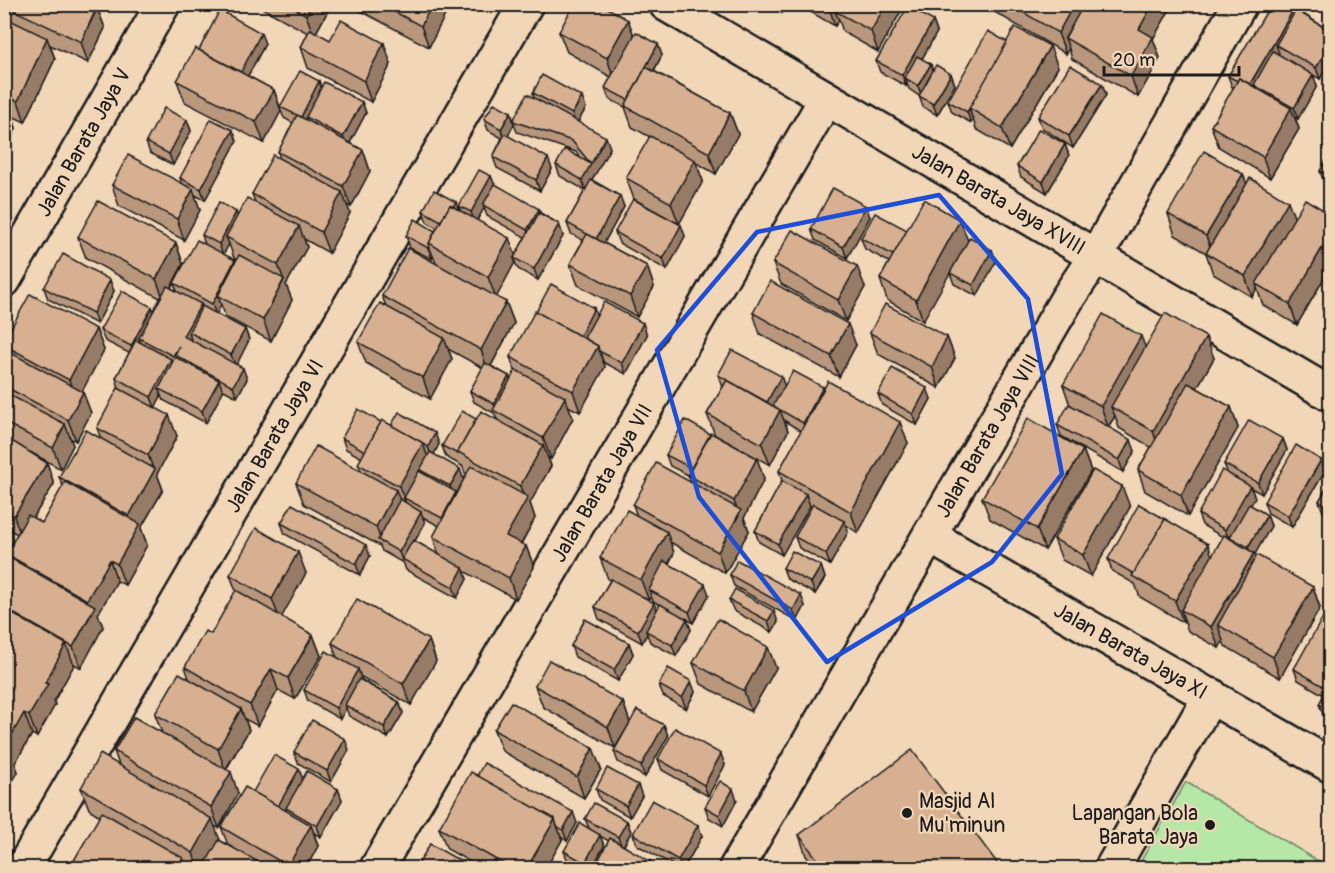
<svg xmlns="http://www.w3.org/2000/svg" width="1335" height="873" font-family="Pangolin,sans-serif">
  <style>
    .green { fill: #b5e7a7; stroke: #688262; stroke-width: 1.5 }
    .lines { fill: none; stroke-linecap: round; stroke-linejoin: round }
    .minor-casing { stroke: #1c1c1c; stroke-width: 38 }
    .minor { stroke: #f1d7b8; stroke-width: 33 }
    .wall { fill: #b9977d; stroke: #1c1c1c; stroke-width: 1.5; fill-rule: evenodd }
    .shaded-wall { fill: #967b66; stroke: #1c1c1c; stroke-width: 1.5 }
    .building { fill: #d7b091; stroke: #1c1c1c; stroke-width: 1.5 }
    .marked { fill: none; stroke: #1d4ed8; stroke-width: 4.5; stroke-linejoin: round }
    .poi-dot { fill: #1c1c1c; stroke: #f1d7b8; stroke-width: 2 }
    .labels { text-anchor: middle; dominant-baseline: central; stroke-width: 4.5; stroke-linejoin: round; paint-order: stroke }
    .street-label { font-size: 21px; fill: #1c1c1c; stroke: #f1d7b8 }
    .poi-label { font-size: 21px; fill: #1c1c1c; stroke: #f1d7b8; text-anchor: start }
  </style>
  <rect width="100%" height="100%" fill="#f1d7b8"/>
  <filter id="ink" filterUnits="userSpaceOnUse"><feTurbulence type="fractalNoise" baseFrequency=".0167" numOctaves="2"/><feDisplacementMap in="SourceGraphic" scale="12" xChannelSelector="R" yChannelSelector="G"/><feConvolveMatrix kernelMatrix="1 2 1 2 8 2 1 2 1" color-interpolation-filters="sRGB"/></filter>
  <g filter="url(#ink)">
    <path class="green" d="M1186,782l144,86h-193z"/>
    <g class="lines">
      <defs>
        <g id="minor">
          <path id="s1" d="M666,4l664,390"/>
          <path id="s2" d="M4,280l159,-276"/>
          <path id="s3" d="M931,537l399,228"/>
          <path id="s4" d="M23,868l503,-864"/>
          <path id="s5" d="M377,868l449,-769"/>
          <path id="s6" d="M736,868l331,-569 29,-43 144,-252"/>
          <path d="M1112,868l99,-173"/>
        </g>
      </defs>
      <use href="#minor" class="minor-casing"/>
      <use href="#minor" class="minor"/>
    </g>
    <g class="wall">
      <path d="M9,4h90l-2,4 8,20 -17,35 -38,-18 5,14 -30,63 -13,-6 4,12 -12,25v-136l8,4 -5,-14z"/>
      <path d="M255,4h74l1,3 -14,26 14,7 61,24 -20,38 -63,-34 -7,-21 7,-14z"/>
      <path d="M352,4h91l3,9 -17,34 -76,-40z"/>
      <path d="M767,4h19l-4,9z"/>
      <path d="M799,4h106l-27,48 -35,-20 -4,-12 -4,6 -35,-20z"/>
      <path d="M981,4h192l-20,35 7,19 -22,39 -66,-38 -3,-10 -3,5z"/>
      <path d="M1295,7l2,3 33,21v31l-10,17 -7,-4 4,11 -19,33 -3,-2 4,12 -29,49 -51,-31 -8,-21 23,-38 -2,-1 -4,-11z"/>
      <path d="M628,20l6,16 28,19 -8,16 76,42 8,21 -22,40 -21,-12 8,19 -24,43 -45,-25 -8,-21 24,-41 -18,-10 -7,-20 -16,-8 -4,-11 6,-11 -44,-25 -8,-20z"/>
      <path d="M933,21l4,11 -15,27 11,11 18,4 4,11 -18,30 -14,-8 -4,-11 -10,-7 -2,-5 -1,2 -26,-14 -4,-11z"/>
      <path d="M1007,42l51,25 -48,82 -34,-20 -3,-10 -2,4 -19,-11 -4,-11z"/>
      <path d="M265,44l-17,32 26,14 6,17 39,-26 2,6 41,15 4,11 -16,30 13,7 7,21 -19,36 -4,-2 3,8 -21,40 -25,-14 3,8 -21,38 6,15 -21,41 -45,-24 -5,-12 -5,9 29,15 4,11 -13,25 11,14 -10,18 -15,-8 1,2 -17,32 -43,-23 -2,-4 -6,11 22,29 -20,38 6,16 -22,38 6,17 -22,40 -8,-4 -19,33 5,13 -22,41 -8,-5 1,2 -20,36 1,4 -18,32 -5,-3 -17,29 3,9 -14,24v-240h2v-2l11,-20 -13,-8v-185l92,-12 8,21 -22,41 9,22 -15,28 -6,-3 3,7 -12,24 -31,-17 17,11 7,21 -21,34 9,5 21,-37 -4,-9 42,-38 -4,-11 22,-40 -3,-10 13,-25 -24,-12 -5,-11 52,-23 1,4 7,-13 -74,-40 -8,-21 98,6 7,21 -12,24 6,3 -3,-8 31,-39 -3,-9 34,-23 1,4 18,-14 -3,-8 28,-35 -2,-7 15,-29 -9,-5 -3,-7 -17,32 -79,-41 -8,-21 22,-31zM229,244l5,14 3,2 -1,2 -1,-2 -12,-6z"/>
      <path d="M1102,84l4,11 -33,53 -31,-20 -4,-11z"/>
      <path d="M533,93l53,15 -8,14 32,26 -18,32 28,16 4,11 -20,36 43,23 7,21 -17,30 -59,-32 -8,-21 13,-24 -12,-6 -4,-11 18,-33 -25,-14 -4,-11 25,-7 -5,-6 -59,-20 -3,-8 -6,12 44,33 -12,22 -43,-23 -4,-11 9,-19 -14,-8 -4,-11 27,-7 2,8 21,-22z"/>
      <path d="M187,120l4,11 -18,34 -23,-12 -4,-11z"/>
      <path d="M237,141l-32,59 -10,-5 5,15 -16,30 -65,-34 -7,-21 70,-2 -2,-5z"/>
      <path d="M1065,144l4,12 -22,37 -26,-16 -4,-11z"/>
      <path d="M1330,154v46l-10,-29z"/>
      <path d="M491,176l3,9 65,39 4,12 -25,44 -20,-11 -3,-7 -19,35 10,5 8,21 -23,43 18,10 1,4 5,-9 -5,-14 26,-45 61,3 50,20 -21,39 -23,-12 2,5 -25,45 -12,-6 5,12 -22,41 -3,-2 3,9 -21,37 5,15 -14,26 5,2 8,21 -18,32 -52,-28 3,8 -10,19 -51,-28 -3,-8v1l-21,-12 -2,-5 -76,-42 -8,-21 65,-13 -3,-6 4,-6 -16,-9 -4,-11 39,-16 58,22 -5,10 30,26 3,-6 -2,-1 -3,-8v1l-16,-9 -4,-11 34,-27h21l-3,-6 -20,-11 -4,-11 13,-23 -35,-19 4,10 -22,40 -64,-36 -8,-21 28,-36 -4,-10 54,-33 -3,-7 -1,3 -22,-11 -4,-12 29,-5 2,-3 -10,-6 -4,-11 33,-9 3,8 2,2 -2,-6zM484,208l3,8 38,21 -9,18 -39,-35zM423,517l16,9 -6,11 6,18 -24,-14 10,-18z"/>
      <path d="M1246,184l48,34 36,-4v54l-33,57 -34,-20 -6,-17 -5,9 -39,-23 -7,-21 -31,-18 -7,-21z"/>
      <path d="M870,217l-23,41 -32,-18 -4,-11z"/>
      <path d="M907,230l16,91 -36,-21 -7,-21 9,-17 -24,-13 -4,-11z"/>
      <path d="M615,232l70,4 -18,34 -48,-27z"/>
      <path d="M992,250l4,11 -19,35 -23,-12 -4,-11z"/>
      <path d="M773,263l92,24 -19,34 -65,-37z"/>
      <path d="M44,288l70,3 -17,33 -49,-25z"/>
      <path d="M1330,294v28l-4,-3 -4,-11z"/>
      <path d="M753,313l103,32 -17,32 -79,-43z"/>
      <path d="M870,333l77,4 8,21 -16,30 -61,-34z"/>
      <path d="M1145,347l69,11 -17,30 34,19 7,21 -50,88 -43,-25 -7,-21 13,-23 -32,-19 -4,-12 -7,11 27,24 -12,21 -62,-36 -4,-11 13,-20 -7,-20z"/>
      <path d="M718,375l63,1 3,10 39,1 1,2 84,54 -50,90 -12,-8 2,7 -18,33 -31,-17 -4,-11 17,-30 -2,-1 -28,49 -23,-13 -4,-11 27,-50 -3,-10 22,-40 -16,-10 3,10 -18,34 -55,-30 -8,-21 16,-27z"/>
      <path d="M878,394l53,5 -14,26 -35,-20z"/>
      <path d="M1283,439l4,11 -25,44 -11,-6 4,10 -5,7 17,10 4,11 -16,28 1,3 57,30 7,21 -40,70 -55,-32 -2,-5 -4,7 -31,-17 -4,-11 -1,2 -43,-25 -5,-13 -23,-13 -4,-12 104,-3 11,-19 -21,-12 -4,-11 30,-40 -4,-10z"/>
      <path d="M1083,450l8,21 -46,79 -55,-31 -8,-21z"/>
      <path d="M666,455l98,24 -20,39 5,13 -24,42 -55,-31 4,11 -5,11 40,31 -16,28 -6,-4 4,11 -15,26 -26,-14 -3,-8 -5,9 -43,-24 -4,-12 15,-27 -2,-1 -8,-21 37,-42 -4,-11 58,-23 -3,-7 -18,-9zM651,596l2,5 7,4 -3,5 -8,-10z"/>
      <path d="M1325,471l-33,56 -24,-14 -4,-11z"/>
      <path d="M1330,482v34l-7,-4 -4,-11z"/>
      <path d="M1130,507l-39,69 -29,-16 -8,-21z"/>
      <path d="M281,523l89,33 -10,19 -75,-41z"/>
      <path d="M821,566l4,12 -10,16 -28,-15 -4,-11z"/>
      <path d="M306,573l-25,44 32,18 8,21 -26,43 -17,-9 -20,36 -13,-7 4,11 -23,40 12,23 -19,35 -5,-2 5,14 9,5 -7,-18 32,-35 50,-13 35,10 4,11 -21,37 -7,-4 4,13 -12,22h-115l-6,-3 2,3h-114l-1,-4 28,-48 -11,-7 -8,-21 38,-23 -5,-14 48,-18 -7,-19 34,-36 -4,-11 26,-33 25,-43 -6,-16z"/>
      <path d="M730,575l75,31 -8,15 -63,-35z"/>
      <path d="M729,600l49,22 -6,10 -38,-21z"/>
      <path d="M1330,621v106l-3,-2 -8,-21 5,-9 -26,-15 -4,-11z"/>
      <path d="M429,640l7,21 -25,44 -51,-29 2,4 37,22 4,11 -15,25 -39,-22 -3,-8 -6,11 -32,-18 -4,-11 33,-32 -5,-15z"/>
      <path d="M629,643l4,11 -15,27 -43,-24 -4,-11z"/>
      <path d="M693,663l83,5 -25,44 -50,-28z"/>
      <path d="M659,685l36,7 -9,17 -23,-13z"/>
      <path d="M535,686l88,16 7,21 -15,25 -72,-41z"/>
      <path d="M664,725l4,11 -23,41 -27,-15 -4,-11z"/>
      <path d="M494,730l107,39 -17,29 -82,-47z"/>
      <path d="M349,750l-18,32 -33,-19 -4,-11z"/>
      <path d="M658,759l67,6 -17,31 -46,-26z"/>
      <path d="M596,789l46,7 -12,21 -30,-17z"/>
      <path d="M737,800l-14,26 -14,-8 -4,-11z"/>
      <path d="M585,819l42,2 4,11 -7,14 29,22h-55l-1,-5 12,-22 -9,-5 4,10 -12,22h-13l-11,-6 -4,-11 25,-23z"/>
      <path d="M577,823l-10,18 -6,-4 1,3 -16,28h-65l-34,-19 -8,-21z"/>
      <path d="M698,825l4,11 -18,32h-6l-41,-23 -4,-11z"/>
      <path d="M799,835l202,33h-185l-10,-12z"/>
    </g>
    <g class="shaded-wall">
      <path d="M95,4h4l-2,4 8,20 -17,35 -7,-21 16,-33z"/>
      <path d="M312,4h17l1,3 -16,29 -8,-21z"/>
      <path d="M432,4h11l3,9 -17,34 -8,-21z"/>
      <path d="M779,4h7l-4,9z"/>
      <path d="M828,4h20l-13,7 4,9 -4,6z"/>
      <path d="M886,4h19l-27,48 -7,-21z"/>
      <path d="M1074,4h20l-29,34 4,11 -3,5 -8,-21z"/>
      <path d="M1153,4h20l-20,35 7,19 -22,39 -7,-21 8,-47z"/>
      <path d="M1295,7l4,11 -23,27 3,8 -20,34 -5,-2 2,6 -8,-3z"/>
      <path d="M628,20l8,21 -22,38 -7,-21z"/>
      <path d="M933,21l4,11 -28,49 -4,-3 2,6 -1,2 -4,-11z"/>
      <path d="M261,33l4,11 -21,39 -4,-11z"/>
      <path d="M47,38l8,21 -30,63 -7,-21z"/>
      <path d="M384,43l7,21 -20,38 -7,-21z"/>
      <path d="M658,44l4,11 -30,56 -4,-11z"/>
      <path d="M1330,44v18l-10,17 -4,-11z"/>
      <path d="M1050,46l8,21 -48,82 -8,-21z"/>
      <path d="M931,64l4,11 -13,22 -4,-11z"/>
      <path d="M951,74l4,11 -18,30 -4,-11z"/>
      <path d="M1313,75l4,11 -19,33 -4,-11z"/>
      <path d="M319,81l4,12 -17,24 2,6 -7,-6z"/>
      <path d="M1102,84l4,11 -33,53 -4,-12z"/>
      <path d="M274,90l7,21 -17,32 -8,-21z"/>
      <path d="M582,97l4,11 -10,17 -4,-11z"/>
      <path d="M362,102l4,11 -19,35 -4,-11z"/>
      <path d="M9,107l7,21 -12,25v-37z"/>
      <path d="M969,108l4,12 -2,3 -4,-11z"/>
      <path d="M1291,108l8,21 -29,49 -7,-21z"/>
      <path d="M511,112l3,12 -9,16 -4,-11z"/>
      <path d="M730,113l8,21 -22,40 -7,-21z"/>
      <path d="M187,120l4,11 -18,34 -4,-11z"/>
      <path d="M233,130l4,11 -32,59 -4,-11z"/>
      <path d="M606,137l4,11 -24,43 -4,-11z"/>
      <path d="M1065,144l4,12 -22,37 -4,-11z"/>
      <path d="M363,150l7,21 -19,36 -8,-21z"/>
      <path d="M548,158l4,11 -12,22 -4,-11z"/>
      <path d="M695,160l8,21 -24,43 -8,-21z"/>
      <path d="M1243,174l8,21 -37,62 -8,-21z"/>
      <path d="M491,176l5,12 -13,17 1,3 -9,16 -4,-12z"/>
      <path d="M193,189l7,21 -16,30 -7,-21z"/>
      <path d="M342,192l8,21 -21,40 -8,-21z"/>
      <path d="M620,196l4,11 -24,43 -4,-11z"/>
      <path d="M1288,201l8,21 -40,62 1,4 -5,9 -7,-21z"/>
      <path d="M456,202l4,11 -16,9z"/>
      <path d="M866,206l4,11 -23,41 -4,-11z"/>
      <path d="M539,209l4,11 -12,21 -4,-11z"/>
      <path d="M236,212l4,11 -14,14 3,7 -6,11 -4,-11z"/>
      <path d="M960,220l8,21 -45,80 -7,-21z"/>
      <path d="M559,224l4,12 -25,44 -4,-11z"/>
      <path d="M681,225l4,11 -18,34 -4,-11z"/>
      <path d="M299,226l8,21 -21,38 6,15 -21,41 -8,-21 21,-40 -6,-15z"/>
      <path d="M1330,234v34l-33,57 -7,-21z"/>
      <path d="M509,238l8,21 -3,-1 1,4 -19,36 -8,-21z"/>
      <path d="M176,243l7,21 -19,36 -8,-21z"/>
      <path d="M429,245l4,11 -1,3 -4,-11z"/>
      <path d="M992,250l4,11 -19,35 -4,-11z"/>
      <path d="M235,260l4,12 -21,24 3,9 -5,10 -4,-11z"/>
      <path d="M647,266l7,21 -17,30 -7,-21z"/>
      <path d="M857,266l8,21 -19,34 -8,-21z"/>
      <path d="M110,280l4,11 -17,33 -4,-11z"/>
      <path d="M506,302l8,21 -26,48 -7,-21z"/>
      <path d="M201,304l4,11 -16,17 2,8 -4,7 -4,-11z"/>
      <path d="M152,307l4,11 -17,20 2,6 -6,13 -4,-11z"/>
      <path d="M594,308l4,12 -12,23 -8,-4z"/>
      <path d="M643,323l4,12 -21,39 -4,-11z"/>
      <path d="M848,324l8,21 -17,32 -8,-21z"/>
      <path d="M96,329l8,21 -27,51 -8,-21z"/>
      <path d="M245,329l4,11 -13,26 -5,-11z"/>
      <path d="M1141,336l8,21 -38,50 4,9 -7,11 -7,-21z"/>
      <path d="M947,337l8,21 -16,30 -7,-21z"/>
      <path d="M1206,337l8,21 -54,94 -7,-21z"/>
      <path d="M444,338l8,21 -22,40 -7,-21z"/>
      <path d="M598,346l7,21 -25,45 -7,-21z"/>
      <path d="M171,359l4,11 -16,19 2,7 -6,12 -4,-11z"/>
      <path d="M243,368l4,11 -10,18 -4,-11z"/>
      <path d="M509,376l4,11 -16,25 -3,-8z"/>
      <path d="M781,376l4,11 -11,20 -7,-5z"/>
      <path d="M219,380l4,11 -17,32 -4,-12z"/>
      <path d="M823,387l4,11 -20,36 -4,-11z"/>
      <path d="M927,388l4,11 -14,26 -4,-11z"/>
      <path d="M83,392l8,21 -15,28 -8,-21z"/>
      <path d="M565,397l8,21 -22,41 -8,-21z"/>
      <path d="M1231,407l7,21 -50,88 -7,-21z"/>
      <path d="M780,410l8,21 -18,34 -8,-21z"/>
      <path d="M169,415l8,21 -20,38 6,16 -22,38 6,17 -22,40 -8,-21 18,-31 -6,-17 25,-45 -6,-16z"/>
      <path d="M900,422l8,21 -50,90 -7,-21z"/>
      <path d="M65,424l8,21 -12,24 -8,-21z"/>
      <path d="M435,433l4,11 -7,14 -4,-11z"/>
      <path d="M1283,439l4,11 -25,44 -4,-11z"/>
      <path d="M1131,440l4,11 -12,21 -4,-12z"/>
      <path d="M423,443l7,21 -10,6 3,8 -19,20 3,9 -8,-21z"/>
      <path d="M543,445l8,21 -21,37 5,15 -21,39 -8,-21 19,-35 -5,-15z"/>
      <path d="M1083,450l8,21 -46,79 -8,-21z"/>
      <path d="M757,458l7,21 -20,39 5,13 -24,42 -7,-21 21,-37 -5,-14z"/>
      <path d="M1321,460l4,11 -33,56 -4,-11z"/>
      <path d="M47,463l7,21 -33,53 -7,-21z"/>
      <path d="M460,469l4,11 -10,17 -4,-11z"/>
      <path d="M1122,486l8,21 -39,69 -8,-21z"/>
      <path d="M1250,486l5,12 -23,40 -2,-1 1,2 -1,2 -5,-11z"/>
      <path d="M396,490l8,21 -22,32 -6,-16z"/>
      <path d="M806,494l4,12 -28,49 -4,-11z"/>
      <path d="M421,512l4,11 -21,37 -2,-1 1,4 -4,-11z"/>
      <path d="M1267,515l4,11 -16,28 7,20 -44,51 5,16 -4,7 -8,-21 41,-70 -4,-10z"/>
      <path d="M844,521l4,11 -18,33 -4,-11z"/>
      <path d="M667,532l7,21 -21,39 -4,-2 2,6 -2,5 -8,-21z"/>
      <path d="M1208,544l7,21 -34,45 3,10 -1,2 -8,-21z"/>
      <path d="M366,545l4,11 -10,19 -4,-11z"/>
      <path d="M526,546l8,21 -18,32 -7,-21z"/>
      <path d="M298,552l8,21 -26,47 -8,-21z"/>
      <path d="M110,560l7,21 -19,33 5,13 -22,41 -8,-21 19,-34 -5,-13z"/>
      <path d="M821,566l4,12 -10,16 -4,-11z"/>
      <path d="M463,568l4,11 -10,19 -4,-11z"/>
      <path d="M705,584l4,11 -16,28 -4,-11z"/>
      <path d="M1313,587l7,21 -40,70 -7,-21z"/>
      <path d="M801,595l4,11 -8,15 -4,-11z"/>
      <path d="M654,603l4,11 -12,17 1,3 -5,9 -4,-12z"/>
      <path d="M774,611l4,11 -6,10 -4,-11z"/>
      <path d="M687,619l4,11 -15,26 -4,-11z"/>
      <path d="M313,635l8,21 -26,43 -7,-21z"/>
      <path d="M429,640l7,21 -25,44 -8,-21z"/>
      <path d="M629,643l4,11 -15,27 -4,-11z"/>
      <path d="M66,644l8,21 -20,36 1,4 -18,32 -8,-21 16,-33z"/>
      <path d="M768,647l8,21 -25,44 -7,-21z"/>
      <path d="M271,669l7,21 -20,36 -8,-21z"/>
      <path d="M358,669l4,12 -17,24 1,3 -6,11 -4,-11z"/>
      <path d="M1330,679v20l-4,-11z"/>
      <path d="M691,681l4,11 -9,17 -4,-11z"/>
      <path d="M399,702l4,11 -15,25 -4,-11z"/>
      <path d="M623,702l7,21 -15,25 -7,-21z"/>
      <path d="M241,709l8,21 -24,40 -7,-21z"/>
      <path d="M24,713l8,21 -17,29 3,9 -14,24v-35l5,-7 -3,-9z"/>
      <path d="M664,725l4,11 -23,41 -4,-11z"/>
      <path d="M345,739l4,11 -18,32 -4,-11z"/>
      <path d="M593,748l8,21 -17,29 -7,-21z"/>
      <path d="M721,754l4,11 -17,31 -4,-11z"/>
      <path d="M299,769l4,11 -22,38 -4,-11z"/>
      <path d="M231,772l7,21 -19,35 -8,-21z"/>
      <path d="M638,785l4,11 -12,21 -4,-11z"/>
      <path d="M338,789l4,11 -21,37 -4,-11z"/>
      <path d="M733,789l4,11 -14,26 -4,-11z"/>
      <path d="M573,812l4,11 -10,18 -4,-11z"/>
      <path d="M212,819l8,21 -17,28h-5l-5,-15z"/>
      <path d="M555,819l7,21 -16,28h-19z"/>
      <path d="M627,821l4,11 -9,16 -4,-11z"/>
      <path d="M311,825l7,21 -12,22h-17l-1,-2z"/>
      <path d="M698,825l4,11 -18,32h-3l-3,-8z"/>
      <path d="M600,835l4,11 -12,22h-5l-2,-5z"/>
      <path d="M183,858l4,10h-10z"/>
      <path d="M650,861l3,7h-7z"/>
    </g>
    <g class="building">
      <path d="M9,4h83l5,3 -16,35 -74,-35z"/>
      <path d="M287,4h25l-6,11z"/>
      <path d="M380,4h52l-11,22z"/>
      <path d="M574,4h27l27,16 -21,38 -48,-26z"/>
      <path d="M839,4h47l-15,27 -36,-20z"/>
      <path d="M1009,4h65l-16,29z"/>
      <path d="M1084,4h69l-14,25 14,8 -22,39 -66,-38z"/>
      <path d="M1271,4h21l3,3 -45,77 -11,-6 -2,3 -9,-5z"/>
      <path d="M908,6l25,15 -31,54 -26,-14z"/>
      <path d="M220,10l41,23 -20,39 -42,-22z"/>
      <path d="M1296,10l34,21v13l-14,24 -40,-23z"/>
      <path d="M4,17l43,21 -29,63 -14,-6z"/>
      <path d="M341,20l43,23 -20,38 -63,-34 9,-18 20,11z"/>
      <path d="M1015,27l35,19 -48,82 -33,-20z"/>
      <path d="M988,31l19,11 -40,70 -19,-11z"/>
      <path d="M636,32l22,12 -30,56 -23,-12z"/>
      <path d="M195,48l79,42 -18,32 -79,-41z"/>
      <path d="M1273,51l40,24 -19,33 -40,-23z"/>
      <path d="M917,56l14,8 -13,22 -13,-8z"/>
      <path d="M936,65l15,9 -18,30 -14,-8z"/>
      <path d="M1070,65l32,19 -33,52 -31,-19z"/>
      <path d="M646,67l84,46 -21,40 -84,-47z"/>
      <path d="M300,71l19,10 -18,36 -21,-10z"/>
      <path d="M542,75l40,22 -10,17 -39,-21z"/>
      <path d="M1239,78l52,30 -28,49 -52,-31z"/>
      <path d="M324,82l38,20 -19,35 -37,-20z"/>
      <path d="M527,94l79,43 -24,43 -26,-15 9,-16 26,15 -19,-23 -59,-20z"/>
      <path d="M494,103l17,9 -10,17 -17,-10z"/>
      <path d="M4,105l5,2 -5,9z"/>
      <path d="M164,108l23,12 -18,34 -23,-12z"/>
      <path d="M297,115l66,35 -20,36 -65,-34z"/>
      <path d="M211,119l22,11 -32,59 -21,-11z"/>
      <path d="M1039,129l26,15 -22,38 -26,-16z"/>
      <path d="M505,134l43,24 -12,22 -43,-23z"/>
      <path d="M650,136l45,24 -24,43 -45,-25z"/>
      <path d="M1204,151l39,23 -37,62 -38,-22z"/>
      <path d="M1330,154v23l-10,-6z"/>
      <path d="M128,155l65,34 -16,30 -65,-34z"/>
      <path d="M273,155l69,37 -21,40 -69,-38z"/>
      <path d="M479,170l12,6 -20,36 -12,-6z"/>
      <path d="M1250,178l38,23 -43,75 -39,-23z"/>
      <path d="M591,180l29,16 -24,43 -29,-16z"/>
      <path d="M495,184l44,25 -12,21 -44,-25z"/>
      <path d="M833,188l33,18 -23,41 -32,-18z"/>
      <path d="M434,190l22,12 -3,5 -3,-2 -9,16 -18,-10z"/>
      <path d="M247,198l52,28 -21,39 -52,-28z"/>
      <path d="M633,199l48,26 -18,34 -48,-27z"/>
      <path d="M924,199l36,21 -44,80 -36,-21z"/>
      <path d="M1305,199l25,15v20l-40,70 -34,-20z"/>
      <path d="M98,201l78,42 -20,36 -78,-42z"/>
      <path d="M219,202l17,10 -17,32 -17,-9z"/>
      <path d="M450,205l59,33 -21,39 -59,-34z"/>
      <path d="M539,213l20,11 -25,45 -20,-11z"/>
      <path d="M875,213l32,17 -14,25 -32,-17z"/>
      <path d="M415,219l20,12 -6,12v2l-1,3 -22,-12z"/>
      <path d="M792,230l65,36 -19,34 -65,-37z"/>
      <path d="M587,234l60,32 -17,30 -60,-32z"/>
      <path d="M970,237l22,13 -19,35 -23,-12z"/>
      <path d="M197,240l38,20 -23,44 -38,-21z"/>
      <path d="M408,248l98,54 -25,48 -99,-54z"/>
      <path d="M63,254l47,26 -17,33 -49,-25z"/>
      <path d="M239,255l45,24 -21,41 -45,-24z"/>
      <path d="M770,281l78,43 -17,32 -78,-43z"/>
      <path d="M551,284l43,24 -14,28 -44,-24z"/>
      <path d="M167,286l34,18 -18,32 60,32 -10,18 -58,-31 4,-9 -6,10 -34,-18z"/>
      <path d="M122,291l30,16 -21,39 -31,-16z"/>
      <path d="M30,294l66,35 -27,51 -65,-35v-4z"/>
      <path d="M1330,294v19l-8,-5z"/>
      <path d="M604,302l39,21 -21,40 -23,-12 -1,-5 -14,-8z"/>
      <path d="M380,303l64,35 -21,40 -65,-36z"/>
      <path d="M885,304l62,33 -15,30 -62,-34z"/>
      <path d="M202,306l43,23 -14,26 -42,-23z"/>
      <path d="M535,311l63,35 -25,45 -63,-34z"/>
      <path d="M1165,313l41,24 -53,94 -42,-24z"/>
      <path d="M1103,314l38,22 -40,70 -38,-21z"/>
      <path d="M136,340l35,19 -20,38 -35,-19z"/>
      <path d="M4,349l79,43 -15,28 -64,-34z"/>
      <path d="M732,350l49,26 -14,26 -49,-27z"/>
      <path d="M175,357l44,23 -17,31 -43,-22z"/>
      <path d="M485,363l24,13 -15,28 -24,-13z"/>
      <path d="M892,368l35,20 -14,26 -35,-20z"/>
      <path d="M516,370l49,27 -22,41 -50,-28z"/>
      <path d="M793,371l30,16 -20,36 -30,-17z"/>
      <path d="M727,380l53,30 -18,34 -55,-30z"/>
      <path d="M828,381l72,41 -49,90 -72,-41z"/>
      <path d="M1188,383l43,24 -50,88 -43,-25z"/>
      <path d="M118,388l51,27 -21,40 -51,-27z"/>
      <path d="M4,392l61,32 -12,24 -49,-26z"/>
      <path d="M1069,404l62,36 -12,20 -62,-35z"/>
      <path d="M358,409l23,13 -16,29 -23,-13z"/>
      <path d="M462,411l14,8 -18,33v2l-16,-8z"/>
      <path d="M481,411l62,34 -23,41 -62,-34z"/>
      <path d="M399,412l36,21 -7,14 -6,-4h1l-32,-17z"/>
      <path d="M1028,418l55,32 -46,79 -55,-31z"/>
      <path d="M382,420l41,23 -24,43 -41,-22z"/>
      <path d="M685,420l25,14 -19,34 -25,-13z"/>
      <path d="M1249,420l34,19 -25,44 -34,-19z"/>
      <path d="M86,430l69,39 -26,47 -70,-39z"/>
      <path d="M711,433l46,25 -23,43 -46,-26z"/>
      <path d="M4,436l43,27 -33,53 -10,-6z"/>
      <path d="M1296,445l25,15 -33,56 -24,-14z"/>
      <path d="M316,446l80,44 -20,37 -80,-44z"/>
      <path d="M430,452l30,17 -10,17 -30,-16z"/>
      <path d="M656,463l85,47 -23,42 -85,-47z"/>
      <path d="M471,466l57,31 -22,39 20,10 -17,32 -76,-41z"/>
      <path d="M1093,470l29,16 -39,69 -29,-16z"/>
      <path d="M1222,470l28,16 -25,44 -27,-16z"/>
      <path d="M419,471l37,21 -14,26 -38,-20z"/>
      <path d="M782,481l24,13 -28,50 -23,-13z"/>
      <path d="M65,482l75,42 -23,40 -7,-4 -23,40 -81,-46 22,-39 14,8z"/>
      <path d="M1330,482v26l-11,-7z"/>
      <path d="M400,499l21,13 -22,40 -21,-12z"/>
      <path d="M292,504l74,41 -10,19 -75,-41z"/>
      <path d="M813,504l31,17 -18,33 -31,-17z"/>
      <path d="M1139,504l29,17 -3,-2 -31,55 -26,-15z"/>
      <path d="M1249,504l18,11 -19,32 -18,-10z"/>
      <path d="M627,510l40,22 -26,48 -41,-22z"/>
      <path d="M1165,519l43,25 -33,57 -43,-25z"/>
      <path d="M256,528l42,24 -26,47 -42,-24z"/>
      <path d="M1224,535l30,18 -43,74 -30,-17z"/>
      <path d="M413,540l50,28 -10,19 -51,-28z"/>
      <path d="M792,551l29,15 -10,17 -28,-15z"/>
      <path d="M5,555l90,51 -22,41 -69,-39z"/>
      <path d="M1257,555l56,32 -40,70 -55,-32z"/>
      <path d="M737,560l64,35 -8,15 -63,-35z"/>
      <path d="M664,561l41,23 -16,28 -40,-22z"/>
      <path d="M611,579l43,24 -16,28 -43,-24z"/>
      <path d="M735,589l39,22 -6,10 -39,-21z"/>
      <path d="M236,590l77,45 -25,43 -17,-9 -21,36 -65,-38 20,-36 6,3z"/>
      <path d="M357,599l72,41 -26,44 -71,-41z"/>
      <path d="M660,604l27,15 -15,26 -26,-14z"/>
      <path d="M4,609l62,35 -21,39 3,1 -19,32 -5,-3 -18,32 -2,-1z"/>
      <path d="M1323,617l7,4v58l-4,9 -32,-19z"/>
      <path d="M585,619l44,24 -15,27 -43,-24z"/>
      <path d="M718,619l50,28 -24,44 -51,-28z"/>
      <path d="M326,651l32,18 -22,39 -32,-18z"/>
      <path d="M549,660l74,42 -15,25 -73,-41z"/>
      <path d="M668,668l23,13 -9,17 -23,-13z"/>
      <path d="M179,673l62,36 -23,40 -63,-35z"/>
      <path d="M359,679l40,23 -15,25 -39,-22z"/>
      <path d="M1330,684v27l-11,-7z"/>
      <path d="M511,702l82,46 -16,29 -83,-47z"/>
      <path d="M637,710l27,15 -23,41 -27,-15z"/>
      <path d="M134,717l97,55 -20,35 -97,-56z"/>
      <path d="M312,720l33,19 -18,32 -33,-19z"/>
      <path d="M675,728l46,26 -17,31 -46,-26z"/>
      <path d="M4,748l6,3 -6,10z"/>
      <path d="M912,750l89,118h-177l-25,-33z"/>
      <path d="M100,754l112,65 -19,34 -112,-65z"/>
      <path d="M274,755l25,14 -21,37 -25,-14z"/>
      <path d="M484,763l89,49 -10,18 -6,-4 -2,-7 -78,-43z"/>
      <path d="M607,768l31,17 -12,21 -30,-17z"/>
      <path d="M307,771l31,18 -21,37 -31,-18z"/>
      <path d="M471,772l84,47 -28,49h-16l-72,-40z"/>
      <path d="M720,781l13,8 -14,26 -14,-8z"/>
      <path d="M245,787l66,38 -23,41 -67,-39z"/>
      <path d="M652,800l46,25 -20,35 -45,-26z"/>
      <path d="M594,803l33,18 -9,16 -33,-18z"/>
      <path d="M102,812l81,46 -6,10h-98l-7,-4z"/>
      <path d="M580,823l20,12 -15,28 -21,-12z"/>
      <path d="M610,838l40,23 -4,7h-40l-9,-5z"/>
      <path d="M219,840l50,28h-66z"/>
      <path d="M430,844l43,24h-57z"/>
      <path d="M1044,862l12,6h-15z"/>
    </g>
  </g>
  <path class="marked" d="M939,195l89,104 34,175 -70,88 -165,100 -128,-165 -42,-147 100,-118z"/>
  <g class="poi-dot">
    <circle cx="907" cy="813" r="6"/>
    <circle cx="1210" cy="825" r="6"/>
  </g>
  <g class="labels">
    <g class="street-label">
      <text stroke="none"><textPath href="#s2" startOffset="159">Jalan Barata Jaya V</textPath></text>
      <text stroke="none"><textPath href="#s1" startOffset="386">Jalan Barata Jaya XVIII</textPath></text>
      <text stroke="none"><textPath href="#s4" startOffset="500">Jalan Barata Jaya VI</textPath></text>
      <text stroke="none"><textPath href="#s6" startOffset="500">Jalan Barata Jaya VIII</textPath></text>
      <text stroke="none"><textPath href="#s5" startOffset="446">Jalan Barata Jaya VII</textPath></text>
      <text stroke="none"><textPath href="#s3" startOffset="230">Jalan Barata Jaya XI</textPath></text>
    </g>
    <g class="poi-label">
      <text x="919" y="801">Masjid Al<tspan x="919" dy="24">Mu'minun</tspan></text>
      <text x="1198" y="813" text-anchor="end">Lapangan Bola<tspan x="1198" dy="24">Barata Jaya</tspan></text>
    </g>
  </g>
  <rect width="1335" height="873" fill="none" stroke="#f1d7b8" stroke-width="24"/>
  <rect x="12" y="12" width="1311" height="849" fill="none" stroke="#1c1c1c" stroke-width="2" filter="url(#ink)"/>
  <path d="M1104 66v9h135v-9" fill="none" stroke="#1c1c1c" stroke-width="3"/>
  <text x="1113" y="66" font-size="18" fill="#1c1c1c" stroke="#f1d7b8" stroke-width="4.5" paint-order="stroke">20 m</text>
</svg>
